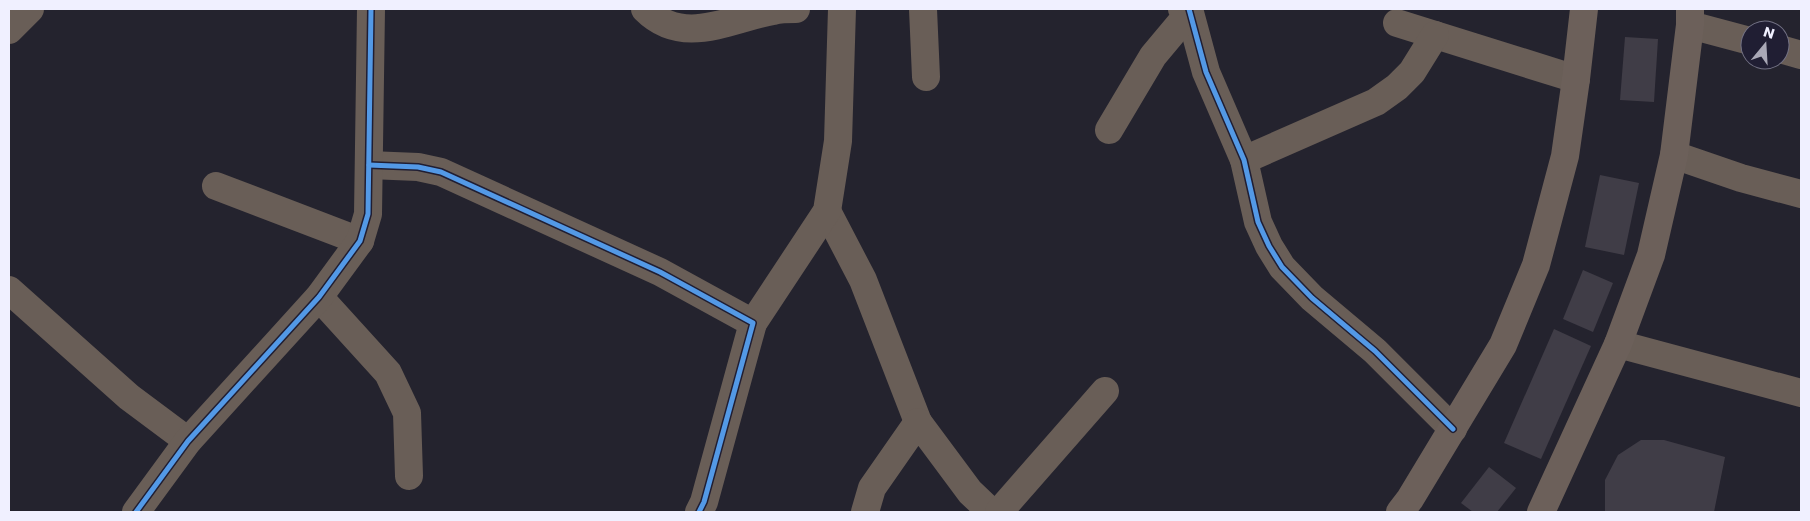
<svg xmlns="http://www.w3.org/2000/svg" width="1810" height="521" font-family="Poppins,sans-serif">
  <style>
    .building { fill: #403d47 }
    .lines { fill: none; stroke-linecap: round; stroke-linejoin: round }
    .minor { stroke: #695e57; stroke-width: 28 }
    .tertiary { stroke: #695e57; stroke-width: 28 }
    .secondary { stroke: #6c605a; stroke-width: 28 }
    .cycleway-casing { stroke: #201e33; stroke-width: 8 }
    .cycleway { stroke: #5399e6; stroke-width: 5 }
  </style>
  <rect width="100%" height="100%" fill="#24232e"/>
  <g class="building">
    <path d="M1625,37l33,2 -4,63 -34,-2z"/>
    <path d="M1600,175l39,8 -15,72 -39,-8z"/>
    <path d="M1583,270l30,13 -20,49 -30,-13z"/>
    <path d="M1554,329l37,17 -50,113 -37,-16z"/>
    <path d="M1641,440h23l61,17 -11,55h-109v-32l13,-25z"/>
    <path d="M1489,467l27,21 -19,24h-24l-12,-9z"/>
  </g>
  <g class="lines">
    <g class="minor">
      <path d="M645,9c38,38 84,10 128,2 7,-2 15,-2 23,-2"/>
      <path d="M923,9l3,68"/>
      <path d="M1189,9l17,63 38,88 14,62 11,24 13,21 30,31 63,53 78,78"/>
      <path d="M1397,23l179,56"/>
      <path d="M1690,25l60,16"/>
      <path d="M9,30l21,-21"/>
      <path d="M1780,49l21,6"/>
      <path d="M1109,130l44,-74 36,-43 -7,-4"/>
      <path d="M1674,155l67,23 60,16"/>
      <path d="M1244,160l132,-58 21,-15 15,-15 23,-37"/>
      <path d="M369,165l49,2 23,5 219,100 93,51 -49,179 -5,10"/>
      <path d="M216,186l144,55"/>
      <path d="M827,211l36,69 55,142"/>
      <path d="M9,290l120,107 59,44"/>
      <path d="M319,297l69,76 19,40 2,63"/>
      <path d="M753,323l74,-112 11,-70 4,-132"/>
      <path d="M1618,344l183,49"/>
      <path d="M865,512l7,-24 46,-66 52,70 21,20"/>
      <path d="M999,512l106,-121"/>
    </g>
    <path class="tertiary" d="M136,512l52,-71 131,-144 41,-56 8,-27 3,-205"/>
    <g class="secondary">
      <path d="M1400,512l10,-13 93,-154 33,-80 29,-109 11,-77 8,-70"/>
      <path d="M1541,512l77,-168 33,-89 23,-100 16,-130v-16"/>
    </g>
    <defs>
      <g id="cycleway">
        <path d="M1189,9l17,63 38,88 14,62 11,24 13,21 30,31 63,53 78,78"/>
        <path d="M369,165l49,2 23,5 219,100 93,51 -49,179 -5,10"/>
        <path d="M136,512l52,-71 131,-144 41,-56 8,-27 3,-205"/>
      </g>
    </defs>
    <use href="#cycleway" class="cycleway-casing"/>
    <use href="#cycleway" class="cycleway"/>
  </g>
  <rect width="1810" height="521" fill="none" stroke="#f0f0ff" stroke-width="20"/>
  <g transform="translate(1765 45) rotate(18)"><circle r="24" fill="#201e33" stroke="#737285"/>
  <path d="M0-4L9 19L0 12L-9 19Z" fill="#a9a8b6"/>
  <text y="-8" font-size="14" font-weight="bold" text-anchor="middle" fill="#f0f0ff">N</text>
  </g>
</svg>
